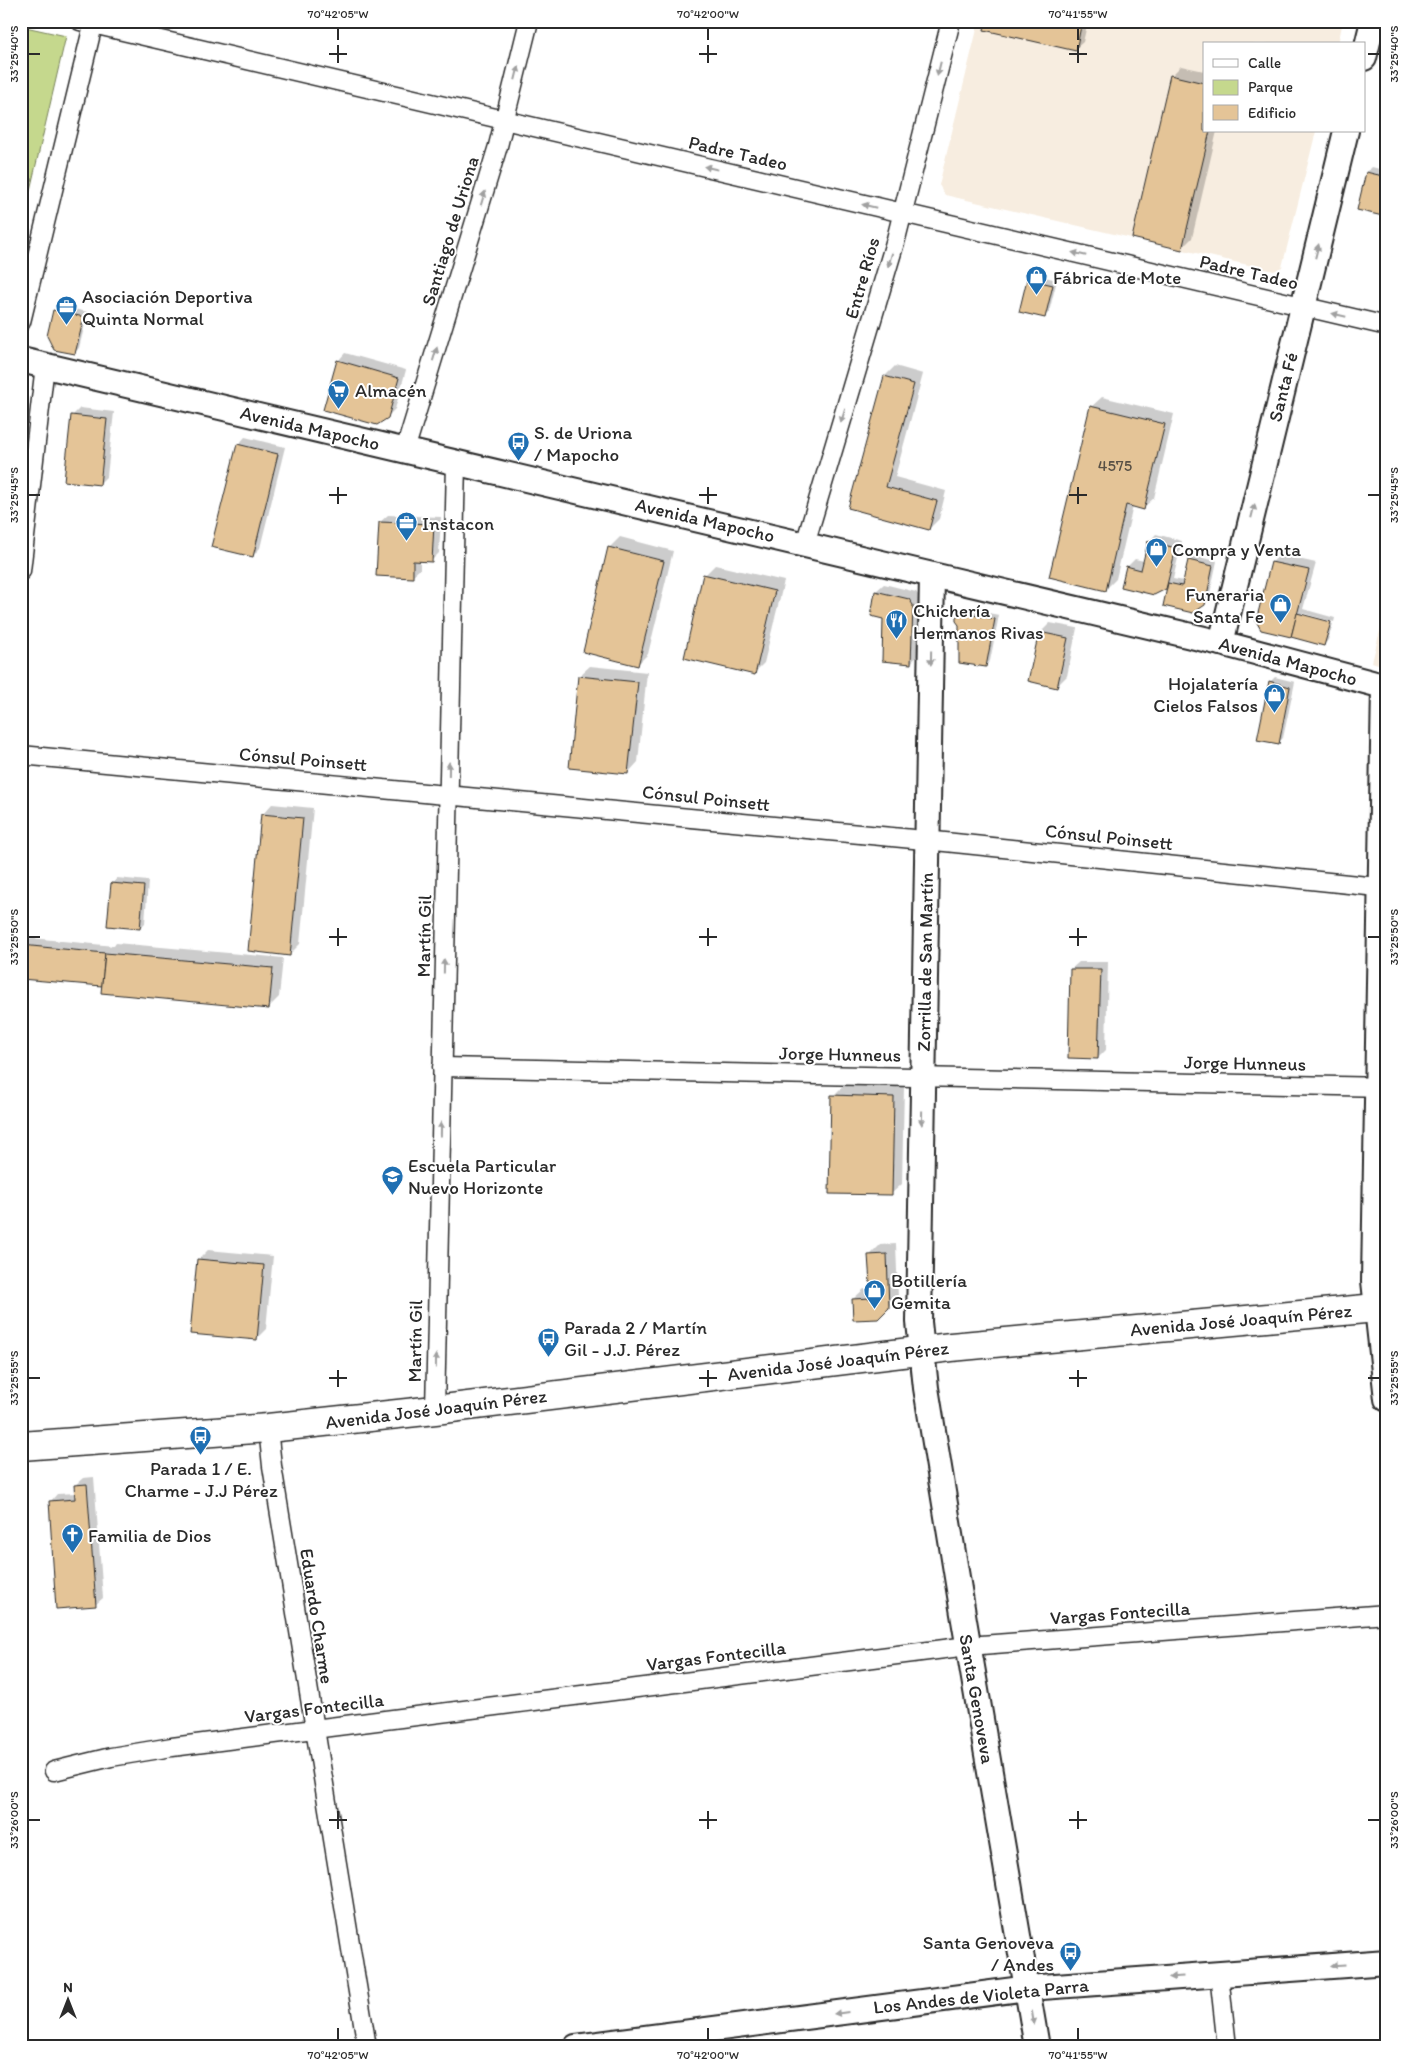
<svg xmlns="http://www.w3.org/2000/svg" width="1408" height="2068" font-family="Itim,sans-serif">
  <style>
    .built { fill: #f7ede0 }
    .green { fill: #c5d88d; stroke: #78825c }
    .shadow { fill: #0003 }
    .building { fill: #e4c497; stroke: #2b2b2b }
    .lines { fill: none; stroke-linecap: round; stroke-linejoin: round }
    .street-casing { stroke: #2b2b2b; stroke-width: 21 }
    .secondary-casing { stroke: #2b2b2b; stroke-width: 28 }
    .primary-casing { stroke: #2b2b2b; stroke-width: 31 }
    .street { stroke: #fff; stroke-width: 18 }
    .secondary { stroke: #fff; stroke-width: 24 }
    .primary { stroke: #fff; stroke-width: 28 }
    .oneway { fill: #a0a0a0 }
    .ticks { fill: none; stroke: #2b2b2b; stroke-width: 2 }
    .labels { text-anchor: middle; dominant-baseline: central; stroke-width: 4; stroke-linejoin: round; paint-order: stroke }
    .number-label { font-size: 16px; fill: #595146 }
    .street-label { font-size: 19px; fill: #2b2b2b; stroke: #fff }
    .poi-label { font-size: 19px; fill: #2b2b2b; stroke: #fff; text-anchor: start }
    .neatline { fill: none; stroke: #2b2b2b; stroke-width: 2 }
    .ticks-label { font-size: 12px; text-anchor: middle; fill: #2b2b2b }
  </style>
  <rect width="100%" height="100%" fill="#fff"/>
  <filter id="ink" filterUnits="userSpaceOnUse"><feTurbulence type="fractalNoise" baseFrequency=".02" numOctaves="2"/><feDisplacementMap in="SourceGraphic" scale="10" xChannelSelector="R" yChannelSelector="G"/><feConvolveMatrix kernelMatrix="1 2 1 2 8 2 1 2 1" color-interpolation-filters="sRGB"/></filter>
  <g filter="url(#ink)">
    <g class="built">
      <path d="M979,21h364l-5,23h-134v87h112l-34,136 -8,4 -329,-76 -6,-10z"/>
      <path d="M1387,604v63l-15,-5z"/>
    </g>
    <path class="green" d="M21,26l45,10 -45,193z"/>
    <g class="shadow">
      <path d="M988,21h100l-5,21 -8,7z"/>
      <path d="M1181,66l23,5v60h13l-25,107 -10,10 -11,-172z"/>
      <path d="M1372,167l15,4v45l-29,-7 9,-37z"/>
      <path d="M1033,274l24,6 -8,32 -5,5 -16,-38z"/>
      <path d="M59,306l29,6 -9,36 -5,5 -20,-42z"/>
      <path d="M345,353l61,17 -11,39 -8,8 -49,-56z"/>
      <path d="M895,366l28,8 -28,103 51,14 -7,28 -10,10 -80,-22 36,-131z"/>
      <path d="M21,378l5,7 -5,36z"/>
      <path d="M1102,397l72,17 -20,84 -11,10 -10,-2 -17,73 -10,10 -15,-182z"/>
      <path d="M80,408l34,4 -7,64 -8,8 -27,-68z"/>
      <path d="M245,437l40,10 -25,101 -7,8 -15,-111z"/>
      <path d="M388,515l53,2 -2,36 -7,7h-12v9l-8,7 -32,-54z"/>
      <path d="M1156,534l26,7 -9,38 11,2 5,-20 5,-5 23,5 -8,37 -5,6 -35,-20 -4,4 -38,-21 8,-8 9,2 5,-19z"/>
      <path d="M620,537l53,14 -25,103 -10,10 -29,-116z"/>
      <path d="M1280,555l36,8 -13,46 32,9 -1,4 -32,-9v3l31,8 -5,16 -4,5 -33,-9 -19,-74z"/>
      <path d="M715,565l69,16 -20,82 -10,10 -49,-98z"/>
      <path d="M884,584l32,8 4,5 -2,58 -7,8 -26,-46 -13,-2 4,-24z"/>
      <path d="M967,609l32,6 -9,46 -5,5 -27,-49z"/>
      <path d="M1050,623l27,5 -10,48 -10,10 -17,-53z"/>
      <path d="M590,666l57,6 -9,90 -10,11 -49,-97z"/>
      <path d="M1275,677l20,5 -12,56 -5,5 -8,-61z"/>
      <path d="M272,804l41,4 -13,136 -10,10 -28,-139z"/>
      <path d="M117,878l31,3 -3,42 -5,5 -27,-45z"/>
      <path d="M21,937l93,9 2,-3 167,15 -4,39 -10,10 -166,-24 -82,-6z"/>
      <path d="M1079,962h29l-2,88 -8,8 -27,-89z"/>
      <path d="M843,1086l61,1 -2,97 -11,10 -58,-98z"/>
      <path d="M896,1244l2,53 -20,21 -25,-19 11,-10h7l-1,-34 10,-10z"/>
      <path d="M208,1250l65,6 -7,73 -10,10 -58,-79z"/>
      <path d="M94,1477l9,121 -8,7 -45,-103 7,-8 19,-1 -1,-8 8,-7z"/>
    </g>
    <g class="building">
      <path d="M986,21h96l-6,30 -92,-21z"/>
      <path d="M1170,75l34,8v48h6l-28,119 -50,-12z"/>
      <path d="M1366,172l21,5v40l-30,-7z"/>
      <path d="M1027,279l26,6 -8,33 -26,-6z"/>
      <path d="M53,310l31,7 -9,37 -21,-4 -7,-14z"/>
      <path d="M337,360l62,18 -11,40 -11,7 -54,-15z"/>
      <path d="M884,376l30,8 -28,103 51,14 -8,29 -81,-22z"/>
      <path d="M1090,406l75,18 -21,86 -18,-5 -20,86 -57,-14z"/>
      <path d="M71,415l36,4 -7,66 -36,-4z"/>
      <path d="M237,444l41,10 -25,103 -42,-10z"/>
      <path d="M379,522l55,2 -2,38 -19,-1v17l-37,-2z"/>
      <path d="M1148,541l28,7 -10,41 -12,6 -33,-8 5,-21 15,4z"/>
      <path d="M608,547l56,14 -26,105 -55,-14z"/>
      <path d="M1188,560l25,6 -8,39 -12,8 -30,-7 5,-23 14,3z"/>
      <path d="M1271,562l38,8 -18,67 -30,-7 -5,-9z"/>
      <path d="M703,574l72,17 -20,84 -71,-17z"/>
      <path d="M875,591l34,8 4,6 -2,59 -29,-3 1,-42 -12,-3z"/>
      <path d="M961,613l34,6 -9,48 -27,-4v-38l-3,-4v-4z"/>
      <path d="M1297,613l34,9 -7,24 -33,-9z"/>
      <path d="M1039,632l29,6 -11,50 -29,-7z"/>
      <path d="M578,676l60,6 -10,92 -59,-6z"/>
      <path d="M1269,681l21,6 -11,57 -22,-4z"/>
      <path d="M261,814l42,4 -13,138 -42,-5z"/>
      <path d="M111,883l33,3 -4,43 -33,-3z"/>
      <path d="M21,945l84,8 -3,33 -81,-7z"/>
      <path d="M105,953l168,15 -4,41 -168,-16z"/>
      <path d="M1070,969h31l-3,90 -30,-1z"/>
      <path d="M831,1095l63,2 -2,98 -63,-1z"/>
      <path d="M887,1254l2,54 -11,11 -25,1 -1,-21 19,-1 -3,-43z"/>
      <path d="M197,1259l67,6 -7,75 -67,-6z"/>
      <path d="M87,1484l9,122 -40,3 -7,-108 26,-2 -1,-14z"/>
    </g>
    <g class="lines">
      <defs>
        <g id="street">
          <path d="M80,21l1307,305"/>
          <path d="M21,322l73,-301"/>
          <path d="M405,450l93,-304 31,-125"/>
          <path d="M805,544l91,-305 55,-218"/>
          <path d="M21,571l24,-206"/>
          <path d="M21,755l924,87 442,46"/>
          <path d="M442,1067l945,20"/>
          <path d="M435,1410l21,-948"/>
          <path d="M268,1428l4,38 95,581"/>
          <path d="M54,1771l57,-14 61,-10 796,-101 419,-32"/>
          <path d="M1219,1974l8,73"/>
        </g>
        <g id="secondary">
          <path d="M1364,58l9,-37"/>
          <path d="M21,360l1200,283 166,44"/>
          <path d="M932,575l-13,747 7,66 38,232 73,427"/>
          <path d="M1221,643l125,-512"/>
          <path d="M1384,686l-10,595 13,118"/>
          <path d="M576,2047l452,-59 359,-26"/>
        </g>
        <path id="primary" d="M21,1446l247,-18 167,-18 516,-63 436,-40"/>
      </defs>
      <use href="#street" class="street-casing"/>
      <use href="#secondary" class="secondary-casing"/>
      <use href="#primary" class="primary-casing"/>
      <use href="#street" class="street"/>
      <use href="#secondary" class="secondary"/>
      <use href="#primary" class="primary"/>
    </g>
    <defs><path id="oneway-solid" d="M-6-.8H1V-3.2L6.5 0L1 3.2V.8H-6Z" transform="scale(1.25)"/></defs>
    <g class="oneway">
      <use href="#oneway-solid" transform="translate(939 69) rotate(104)"/>
      <use href="#oneway-solid" transform="translate(517 73) rotate(-76)"/>
      <use href="#oneway-solid" transform="translate(711 168) rotate(-167)"/>
      <use href="#oneway-solid" transform="translate(483 198) rotate(-73)"/>
      <use href="#oneway-solid" transform="translate(869 206) rotate(-167)"/>
      <use href="#oneway-solid" transform="translate(1317 251) rotate(-76)"/>
      <use href="#oneway-solid" transform="translate(1079 254) rotate(-167)"/>
      <use href="#oneway-solid" transform="translate(890 260) rotate(107)"/>
      <use href="#oneway-solid" transform="translate(1339 315) rotate(-167)"/>
      <use href="#oneway-solid" transform="translate(435 354) rotate(-73)"/>
      <use href="#oneway-solid" transform="translate(843 416) rotate(107)"/>
      <use href="#oneway-solid" transform="translate(1253 511) rotate(-76)"/>
      <use href="#oneway-solid" transform="translate(931 658) rotate(91)"/>
      <use href="#oneway-solid" transform="translate(449 769) rotate(-89)"/>
      <use href="#oneway-solid" transform="translate(444 966) rotate(-89)"/>
      <use href="#oneway-solid" transform="translate(922 1118) rotate(91)"/>
      <use href="#oneway-solid" transform="translate(441 1129) rotate(-89)"/>
      <use href="#oneway-solid" transform="translate(436 1361) rotate(-89)"/>
      <use href="#oneway-solid" transform="translate(1338 1965) rotate(176)"/>
      <use href="#oneway-solid" transform="translate(1176 1977) rotate(176)"/>
      <use href="#oneway-solid" transform="translate(841 2013) rotate(173)"/>
      <use href="#oneway-solid" transform="translate(1033 2018) rotate(81)"/>
    </g>
  </g>
  <path class="ticks" d="M338,28v12M708,28v12M1078,28v12M338,45v18M708,45v18M1078,45v18M28,54h12M329,54h18M699,54h18M1069,54h18M1368,54h12M338,487v17M708,487v17M1078,487v17M28,495h12M329,495h18M699,495h18M1069,495h18M1368,495h12M338,928v18M708,928v18M1078,928v18M28,937h12M329,937h18M699,937h18M1069,937h18M1368,937h12M338,1370v17M708,1370v17M1078,1370v17M28,1378h12M329,1378h18M699,1378h18M1069,1378h18M1368,1378h12M338,1811v18M708,1811v18M1078,1811v18M28,1820h12M329,1820h18M699,1820h18M1069,1820h18M1368,1820h12M338,2028v12M708,2028v12M1078,2028v12"/>
  <defs>
    <symbol id="shop-pin" viewBox="-11 -11 22 30"><path d="M0 17L-7.5 6A9.5 9.5 0 1 1 7.5 6Z" fill="#1f6fb2" stroke="#fff"/><path d="M-5-2.5h2.3a2.7 3.5 0 0 1 5.4 0H5L5.5 6h-11ZM-1.5-2.5h3a1.5 2.3 0 0 0-3 0Z" fill="#fff"/></symbol>
    <symbol id="office-pin" viewBox="-11 -11 22 30"><path d="M0 17L-7.5 6A9.5 9.5 0 1 1 7.5 6Z" fill="#1f6fb2" stroke="#fff"/><path d="M-6-3h4V-5.5h4V-3h4V5H-6ZM-1-4.5V-3h2v-1.5ZM-6 0V1H6V0Z" fill="#fff"/></symbol>
    <symbol id="supermarket-pin" viewBox="-11 -11 22 30"><path d="M0 17L-7.5 6A9.5 9.5 0 1 1 7.5 6Z" fill="#1f6fb2" stroke="#fff"/><path d="M-6-5.5h2.5l.6 2H6L4.5 2H-2.5L-4.4-4H-6ZM-1.5 3.2a1.3 1.3 0 1 0 .1 0ZM3 3.2a1.3 1.3 0 1 0 .1 0Z" fill="#fff"/></symbol>
    <symbol id="bus-pin" viewBox="-11 -11 22 30"><path d="M0 17L-7.5 6A9.5 9.5 0 1 1 7.5 6Z" fill="#1f6fb2" stroke="#fff"/><path d="M-5-6H5V4H4V6H2V4H-2V6H-4V4H-5ZM-3.5-4V0h7V-4ZM-3.5 1.2v1.5H-2V1.2ZM2 1.2v1.5H3.5V1.2Z" fill="#fff"/></symbol>
    <symbol id="restaurant-pin" viewBox="-11 -11 22 30"><path d="M0 17L-7.5 6A9.5 9.5 0 1 1 7.5 6Z" fill="#1f6fb2" stroke="#fff"/><path d="M-5-6h1v4h1v-4h1v4h1v-4h1v5L-1.5 .5V6h-2V.5L-5-1ZM5-6V6H3V1.5H1.5Q1.5-4 5-6Z" fill="#fff"/></symbol>
    <symbol id="school-pin" viewBox="-11 -11 22 30"><path d="M0 17L-7.5 6A9.5 9.5 0 1 1 7.5 6Z" fill="#1f6fb2" stroke="#fff"/><path d="M0-5L7-2L0 1L-7-2ZM-4 1L0 2.5L4 1V4Q0 6-4 4Z" fill="#fff"/></symbol>
    <symbol id="church-pin" viewBox="-11 -11 22 30"><path d="M0 17L-7.5 6A9.5 9.5 0 1 1 7.5 6Z" fill="#1f6fb2" stroke="#fff"/><path d="M-1.2-6h2.4v3.5h3.3v2.4h-3.3V6h-2.4V-.1h-3.3v-2.4h3.3Z" fill="#fff"/></symbol>
  </defs>
  <g fill-rule="evenodd">
    <use href="#shop-pin" x="1024" y="264" width="25" height="34"/>
    <use href="#office-pin" x="54" y="294" width="25" height="34"/>
    <use href="#supermarket-pin" x="326" y="378" width="25" height="34"/>
    <use href="#bus-pin" x="506" y="430" width="25" height="34"/>
    <use href="#office-pin" x="394" y="510" width="25" height="34"/>
    <use href="#shop-pin" x="1144" y="536" width="25" height="34"/>
    <use href="#shop-pin" x="1268" y="592" width="25" height="34"/>
    <use href="#restaurant-pin" x="884" y="608" width="25" height="34"/>
    <use href="#shop-pin" x="1262" y="682" width="25" height="34"/>
    <use href="#school-pin" x="380" y="1164" width="25" height="34"/>
    <use href="#shop-pin" x="862" y="1278" width="25" height="34"/>
    <use href="#bus-pin" x="536" y="1326" width="25" height="34"/>
    <use href="#bus-pin" x="188" y="1424" width="25" height="34"/>
    <use href="#church-pin" x="60" y="1522" width="25" height="34"/>
    <use href="#bus-pin" x="1058" y="1940" width="25" height="34"/>
  </g>
  <g class="labels">
    <g class="number-label">
      <text x="1115" y="465">4575</text>
    </g>
    <g class="street-label">
      <text transform="translate(738 153) rotate(13)">Padre Tadeo</text>
      <text transform="translate(450 231) rotate(-73)">Santiago de Uriona</text>
      <text transform="translate(1249 272) rotate(13)">Padre Tadeo</text>
      <text transform="translate(862 278) rotate(-74)">Entre Ríos</text>
      <text transform="translate(1283 387) rotate(-76)">Santa Fé</text>
      <text transform="translate(310 428) rotate(13)">Avenida Mapocho</text>
      <text transform="translate(705 520) rotate(13)">Avenida Mapocho</text>
      <text transform="translate(1288 661) rotate(15)">Avenida Mapocho</text>
      <text transform="translate(303 759) rotate(5)">Cónsul Poinsett</text>
      <text transform="translate(706 798) rotate(6)">Cónsul Poinsett</text>
      <text transform="translate(1109 837) rotate(6)">Cónsul Poinsett</text>
      <text transform="translate(424 936) rotate(-89)">Martín Gil</text>
      <text transform="translate(925 962) rotate(-89)">Zorrilla de San Martín</text>
      <text transform="translate(840 1054) rotate(1)">Jorge Hunneus</text>
      <text transform="translate(1245 1063) rotate(1)">Jorge Hunneus</text>
      <text transform="translate(1241 1320) rotate(-5)">Avenida José Joaquín Pérez</text>
      <text transform="translate(415 1341) rotate(-89)">Martín Gil</text>
      <text transform="translate(838 1361) rotate(-7)">Avenida José Joaquín Pérez</text>
      <text transform="translate(436 1409) rotate(-7)">Avenida José Joaquín Pérez</text>
      <text transform="translate(1120 1613) rotate(-4)">Vargas Fontecilla</text>
      <text transform="translate(317 1616) rotate(81)">Eduardo Charme</text>
      <text transform="translate(716 1656) rotate(-7)">Vargas Fontecilla</text>
      <text transform="translate(977 1699) rotate(80)">Santa Genoveva</text>
      <text transform="translate(314 1708) rotate(-7)">Vargas Fontecilla</text>
      <text transform="translate(981 1996) rotate(-6)">Los Andes de Violeta Parra</text>
    </g>
    <g class="poi-label">
      <text x="1053" y="277">Fábrica de Mote</text>
      <text x="82" y="296">Asociación Deportiva<tspan x="82" dy="22">Quinta Normal</tspan></text>
      <text x="355" y="390">Almacén</text>
      <text x="534" y="432">S. de Uriona<tspan x="534" dy="22">/ Mapocho</tspan></text>
      <text x="422" y="523">Instacon</text>
      <text x="1172" y="549">Compra y Venta</text>
      <text x="1264" y="594" text-anchor="end">Funeraria<tspan x="1264" dy="22">Santa Fe</tspan></text>
      <text x="913" y="610">Chichería<tspan x="913" dy="22">Hermanos Rivas</tspan></text>
      <text x="1258" y="683" text-anchor="end">Hojalatería<tspan x="1258" dy="22">Cielos Falsos</tspan></text>
      <text x="408" y="1165">Escuela Particular<tspan x="408" dy="22">Nuevo Horizonte</tspan></text>
      <text x="891" y="1280">Botillería<tspan x="891" dy="22">Gemita</tspan></text>
      <text x="564" y="1327">Parada 2 / Martín<tspan x="564" dy="22">Gil - J.J. Pérez</tspan></text>
      <text x="201" y="1468" text-anchor="middle">Parada 1 / E.<tspan x="201" dy="22">Charme - J.J Pérez</tspan></text>
      <text x="88" y="1535">Familia de Dios</text>
      <text x="1054" y="1942" text-anchor="end">Santa Genoveva<tspan x="1054" dy="22">/ Andes</tspan></text>
    </g>
  </g>
  <rect width="1408" height="2068" fill="none" stroke="#fff" stroke-width="55"/>
  <rect x="1203" y="42" width="162" height="90" fill="#ffffff" stroke="#aaaaaa"/>
  <rect x="1213" y="59" width="25" height="8" fill="#ffffff" stroke="#aaaaaa"/>
  <text x="1248" y="68" font-size="15" fill="#2b2b2b">Calle</text>
  <rect x="1213" y="80" width="25" height="15" fill="#c5d88d" stroke="#aaaaaa"/>
  <text x="1248" y="92" font-size="15" fill="#2b2b2b">Parque</text>
  <rect x="1213" y="105" width="25" height="15" fill="#e4c497" stroke="#aaaaaa"/>
  <text x="1248" y="118" font-size="15" fill="#2b2b2b">Edificio</text>
  <g transform="translate(68 2000)" stroke="#ffffff" stroke-width="4" paint-order="stroke">
  <path d="M0-4L9 19L0 12L-9 19Z" fill="#2b2b2b"/>
  <text y="-8" font-size="14" font-weight="bold" text-anchor="middle" fill="#2b2b2b">N</text>
  </g>
  <rect x="28" y="28" width="1352" height="2012" class="neatline"/>
  <g class="ticks-label">
    <text x="338" y="18">70°42'05"W</text>
    <text x="708" y="18">70°42'00"W</text>
    <text x="1078" y="18">70°41'55"W</text>
    <text transform="translate(14 54) rotate(-90)" y="4">33°25'40"S</text>
    <text transform="translate(1394 54) rotate(-90)" y="4">33°25'40"S</text>
    <text transform="translate(14 495) rotate(-90)" y="4">33°25'45"S</text>
    <text transform="translate(1394 495) rotate(-90)" y="4">33°25'45"S</text>
    <text transform="translate(14 937) rotate(-90)" y="4">33°25'50"S</text>
    <text transform="translate(1394 937) rotate(-90)" y="4">33°25'50"S</text>
    <text transform="translate(14 1378) rotate(-90)" y="4">33°25'55"S</text>
    <text transform="translate(1394 1378) rotate(-90)" y="4">33°25'55"S</text>
    <text transform="translate(14 1820) rotate(-90)" y="4">33°26'00"S</text>
    <text transform="translate(1394 1820) rotate(-90)" y="4">33°26'00"S</text>
    <text x="338" y="2059">70°42'05"W</text>
    <text x="708" y="2059">70°42'00"W</text>
    <text x="1078" y="2059">70°41'55"W</text>
  </g>
</svg>
